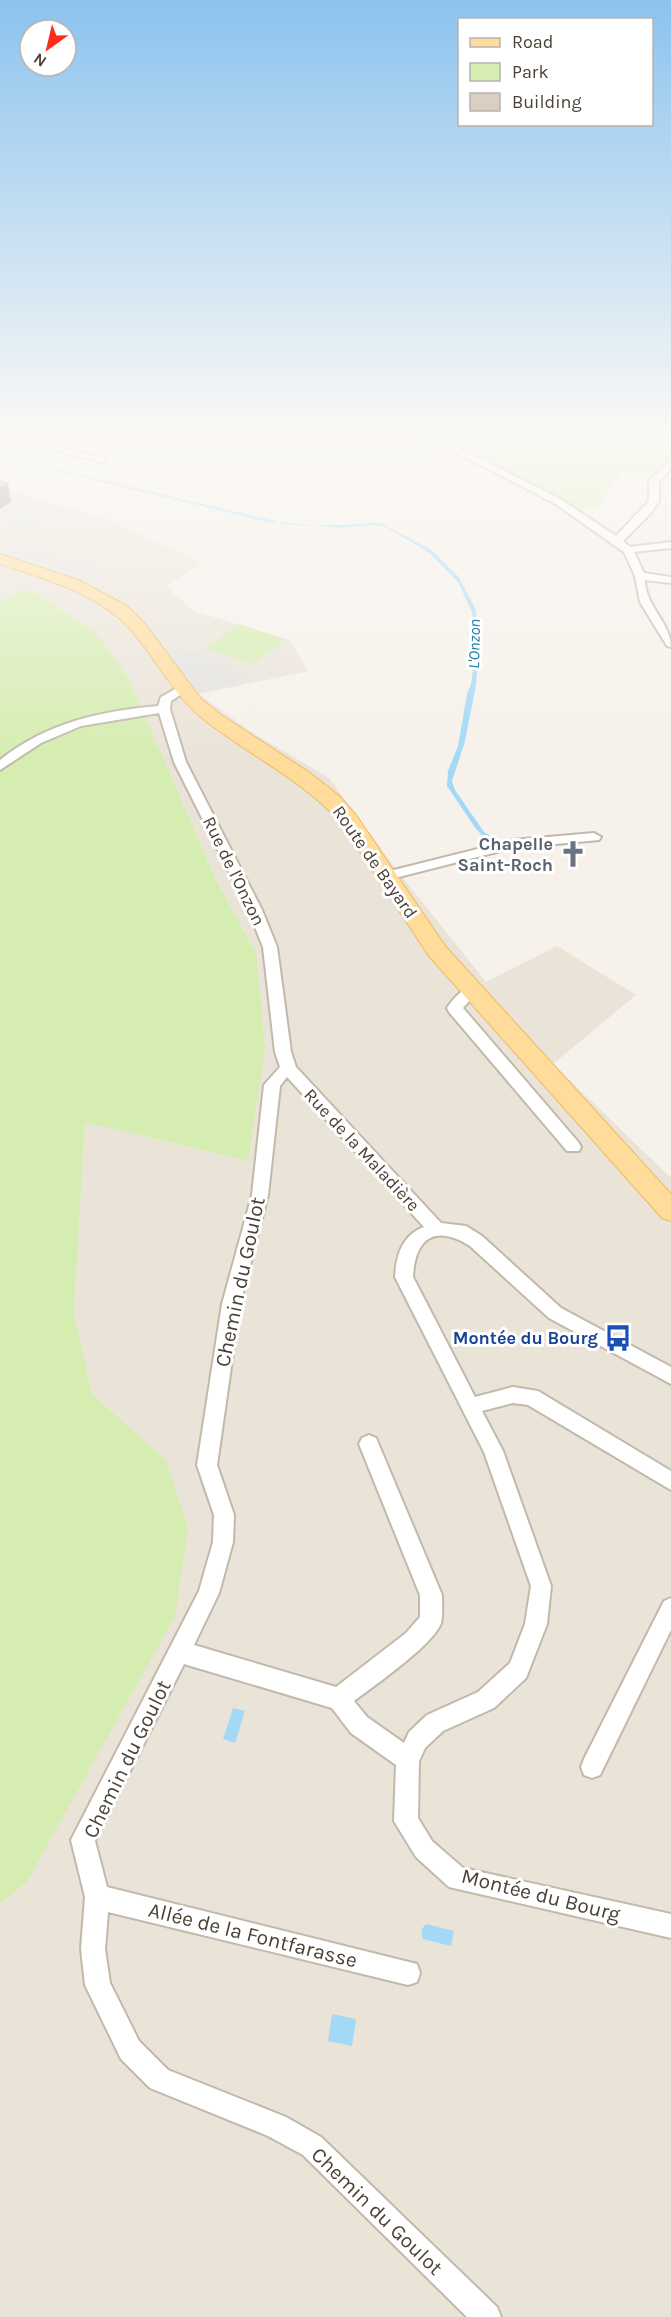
<svg xmlns="http://www.w3.org/2000/svg" width="671" height="2317" font-family="Karla,sans-serif">
  <style>
    .residential { fill: #eae3d8 }
    .green { fill: #d5edb0 }
    .parking { fill: #e4e2de }
    .water { fill: #a3d9f6 }
    .lines { fill: none; stroke-linecap: round; stroke-linejoin: round }
    .street-casing { stroke: #c2b9ab; stroke-width: 4 }
    .primary-casing { stroke: #edba61; stroke-width: 2 }
    .street { fill: #fff; fill-rule: evenodd }
    .primary { fill: #ffdc9a; fill-rule: evenodd }
    .shaded-wall { fill: #9a9187 }
    .building { fill: #dccfc1; stroke: #9a9187; stroke-width: 1.5 }
    .labels { text-anchor: middle; dominant-baseline: central; stroke-width: 6; stroke-linejoin: round; paint-order: stroke }
    .far-water-label { font-size: 16px; font-style: italic; fill: #257dae; stroke: #fff }
    .worship-label { font-size: 18px; font-weight: bold; fill: #5b616d; stroke: #fff; text-anchor: end }
    .street-label { font-size: 18px; fill: #4b4237; stroke: #fff }
    .transit-label { font-size: 18px; font-weight: bold; fill: #164399; stroke: #fff; text-anchor: end }
    .near-street-label { font-size: 21px; fill: #4b4237; stroke: #fff }
  </style>
  <rect width="100%" height="100%" fill="#f6f1ea"/>
  <g class="residential">
    <path d="M382,438h127l-46,19z"/>
    <path d="M0,487l111,34 92,42 -37,23 27,25 97,29 18,31 -109,23 51,37 79,47 63,86 94,118 71,-36 79,49 -83,69 118,114v1139h-671v-413l26,-21 140,-423 -74,-66 -18,-81 11,-191 163,39 8,-208 -40,-73 -61,-140 -60,-108 -57,-38 -14,-5 -24,11z"/>
  </g>
  <g class="green">
    <path d="M519,438h152v21l-16,17 -32,-5 -27,37 -8,-2 -7,8 -100,-54v-6z"/>
    <path d="M24,589l14,5 57,38 23,31 12,18 86,199 40,73 9,96 -17,112 -163,-39 -11,191 18,81 74,66 22,68 -13,88 -149,267 -26,21v-1304z"/>
    <path d="M239,624l47,16 -34,24 -48,-16z"/>
  </g>
  <g class="parking">
    <path d="M25,497l41,13 -33,20 -33,-9 2,-4 -2,-4z"/>
    <path d="M0,540l17,3 83,25 -14,11 -86,-28z"/>
    <path d="M193,652l51,18 5,12 -50,10 -27,-35z"/>
  </g>
  <g class="water">
    <path d="M0,454l16,6 259,61 1,3 -261,-63z"/>
    <path d="M280,522l34,4 67,-3 49,26 28,27 18,34 3,35 -3,40 -11,56 -13,40 3,9 29,42 22,13 -7,2 -11,-6 -12,-12 -29,-43 1,-15 10,-25 9,-52 4,-10 5,-38 -4,-34 -14,-30 -29,-29 -43,-26 -13,-2 -33,3 -59,-4z"/>
    <path d="M233,1708l12,3 -10,32 -12,-4z"/>
    <path d="M426,1924l28,7 -3,15 -28,-7 -2,-9z"/>
    <path d="M332,2014l24,5 -4,27 -24,-5z"/>
  </g>
  <g class="lines">
    <defs>
      <g id="street">
        <path d="M8,438h16l83,21 -5,3z"/>
        <path d="M428,438h12l120,61 56,37 33,-35v-20l22,-21v8l-12,14v19l-9,13 -27,27 7,6 41,-5v6l-37,4 10,21 27,4v6l-26,-3c0,26 26,43 26,67l-4,-1 -27,-44 -5,-26 -11,-24 -70,-49z"/>
        <path d="M179,687l10,2 -18,12 -1,8 16,53 76,148 15,37 14,105 5,15 145,156 25,3 16,10 79,72 110,59v17l-122,-66 -79,-72c-35,-22 -55,-8 -57,31l62,120 38,-10 25,4 133,80v19l-143,-85 -15,-2 -31,8 21,40 48,135 -4,38 -21,54 -32,30 -51,23 -18,17 -6,13 -1,57 14,23 31,27 208,46v24l-222,-51 -33,-30 -22,-36 2,-56 -45,-32 -19,-25 -148,-44 -89,177 12,46 310,77 3,9 -3,9 -9,3 -300,-73 -3,37 5,34 29,58 29,29 118,47 35,20 176,170 4,10h-34l-164,-162 -35,-19 -118,-48 -29,-29 -36,-74 -4,-36 4,-52 -14,-57 128,-249 14,-49 1,-27 -17,-50 25,-161 30,-109 12,-110 16,-18 -5,-15 -12,-105 -15,-37 -74,-148 -15,-49 -78,13 -40,17 -41,27v-10c46,-37 101,-49 158,-54l3,-9zM287,1077l137,150c-22,8 -28,29 -29,50l89,175 47,134 -6,38 -15,39 -32,29 -51,23 -18,17 -5,11 -37,-26 -13,-16c20,-15 80,-57 87,-78 2,-8 1,-19 1,-28l-66,-157 -7,-3 -7,3 -3,6 61,151v22l-14,16 -70,54 -142,-42 25,-52 14,-51 1,-27 -17,-50 23,-161 28,-109 12,-109z"/>
        <path d="M594,833l7,4 -2,3 -86,8 -126,32 -7,-4 2,-3 131,-33z"/>
        <path d="M471,986l7,5 -15,17 116,135 2,4 -2,4h-12l-118,-139 -2,-4c5,-8 15,-19 24,-22z"/>
        <path d="M671,1598v32l-71,145 -8,3 -8,-3 -3,-8 3,-8 80,-158z"/>
      </g>
      <path id="primary" d="M0,554l78,26 49,26 18,18 56,75 20,16 89,58 28,22 18,20 89,131 226,248v27l-9,-3 -233,-262 -88,-133c-38,-43 -89,-66 -134,-101 -32,-24 -49,-61 -75,-91 -33,-38 -86,-51 -132,-67z"/>
    </defs>
    <use href="#street" class="street-casing"/>
    <use href="#primary" class="primary-casing"/>
    <use href="#street" class="street"/>
    <use href="#primary" class="primary"/>
  </g>
  <path class="shaded-wall" d="M8,484l3,18 -11,7v-21z"/>
  <path class="building" d="M0,481l8,3 -8,4z"/>
  <linearGradient id="sky" x2="0" y2="1"><stop stop-color="#8cc3ee"/><stop offset="0.57" stop-color="#fbf9f6"/><stop offset="1" stop-color="#fbf9f6" stop-opacity="0"/></linearGradient>
  <rect width="671" height="762" fill="url(#sky)"/>
  <defs>
    <symbol id="church-bare" viewBox="-9 -9 18 18"><path d="M-1.2-6h2.4v3.5h3.3v2.4h-3.3V6h-2.4V-.1h-3.3v-2.4h3.3Z" fill="#6b7280" stroke="#fff" stroke-width="2.5" paint-order="stroke"/></symbol>
    <symbol id="bus-bare" viewBox="-9 -9 18 18"><path d="M-5-6H5V4H4V6H2V4H-2V6H-4V4H-5ZM-3.5-4V0h7V-4ZM-3.5 1.2v1.5H-2V1.2ZM2 1.2v1.5H3.5V1.2Z" fill="#1a4fb4" stroke="#fff" stroke-width="2.5" paint-order="stroke"/></symbol>
  </defs>
  <g fill-rule="evenodd">
    <use href="#church-bare" x="554" y="835" width="38" height="38"/>
    <use href="#bus-bare" x="599" y="1319" width="38" height="38"/>
  </g>
  <g class="labels">
    <g class="far-water-label">
      <text transform="translate(474 644) rotate(-89)">L'Onzon</text>
    </g>
    <g class="worship-label">
      <text x="553" y="844">Chapelle<tspan x="553" dy="21">Saint-Roch</tspan></text>
    </g>
    <g class="street-label">
      <text transform="translate(375 862) rotate(55)">Route de Bayard</text>
      <text transform="translate(234 871) rotate(64)">Rue de l'Onzon</text>
      <text transform="translate(362 1150) rotate(47)">Rue de la Maladière</text>
    </g>
    <g class="transit-label">
      <text x="598" y="1338">Montée du Bourg</text>
    </g>
    <g class="near-street-label">
      <text transform="translate(240 1282) rotate(-78)">Chemin du Goulot</text>
      <text transform="translate(127 1759) rotate(-64)">Chemin du Goulot</text>
      <text transform="translate(541 1895) rotate(14)">Montée du Bourg</text>
      <text transform="translate(253 1935) rotate(14)">Allée de la Fontfarasse</text>
      <text transform="translate(377 2211) rotate(44)">Chemin du Goulot</text>
    </g>
  </g>
  <rect x="458" y="18" width="195" height="108" fill="#ffffff" stroke="#b7b3af" stroke-width="1.5"/>
  <rect x="470" y="38" width="30" height="9" fill="#ffdc9a" stroke="#b7b3af" stroke-width="1.5"/>
  <text x="512" y="48" font-size="18" fill="#4b4237">Road</text>
  <rect x="470" y="63" width="30" height="18" fill="#d5edb0" stroke="#b7b3af" stroke-width="1.5"/>
  <text x="512" y="78" font-size="18" fill="#4b4237">Park</text>
  <rect x="470" y="93" width="30" height="18" fill="#dccfc1" stroke="#b7b3af" stroke-width="1.5"/>
  <text x="512" y="108" font-size="18" fill="#4b4237">Building</text>
  <g transform="translate(48 48) rotate(214)"><circle r="28" fill="#ffffff" stroke="#b7b3af" stroke-width="1.5"/>
  <path d="M0-4.5L10 22L0 15L-10 22Z" fill="#ff2c18"/>
  <text y="-9" font-size="16" font-weight="bold" text-anchor="middle" fill="#4b4237">N</text>
  </g>
</svg>
